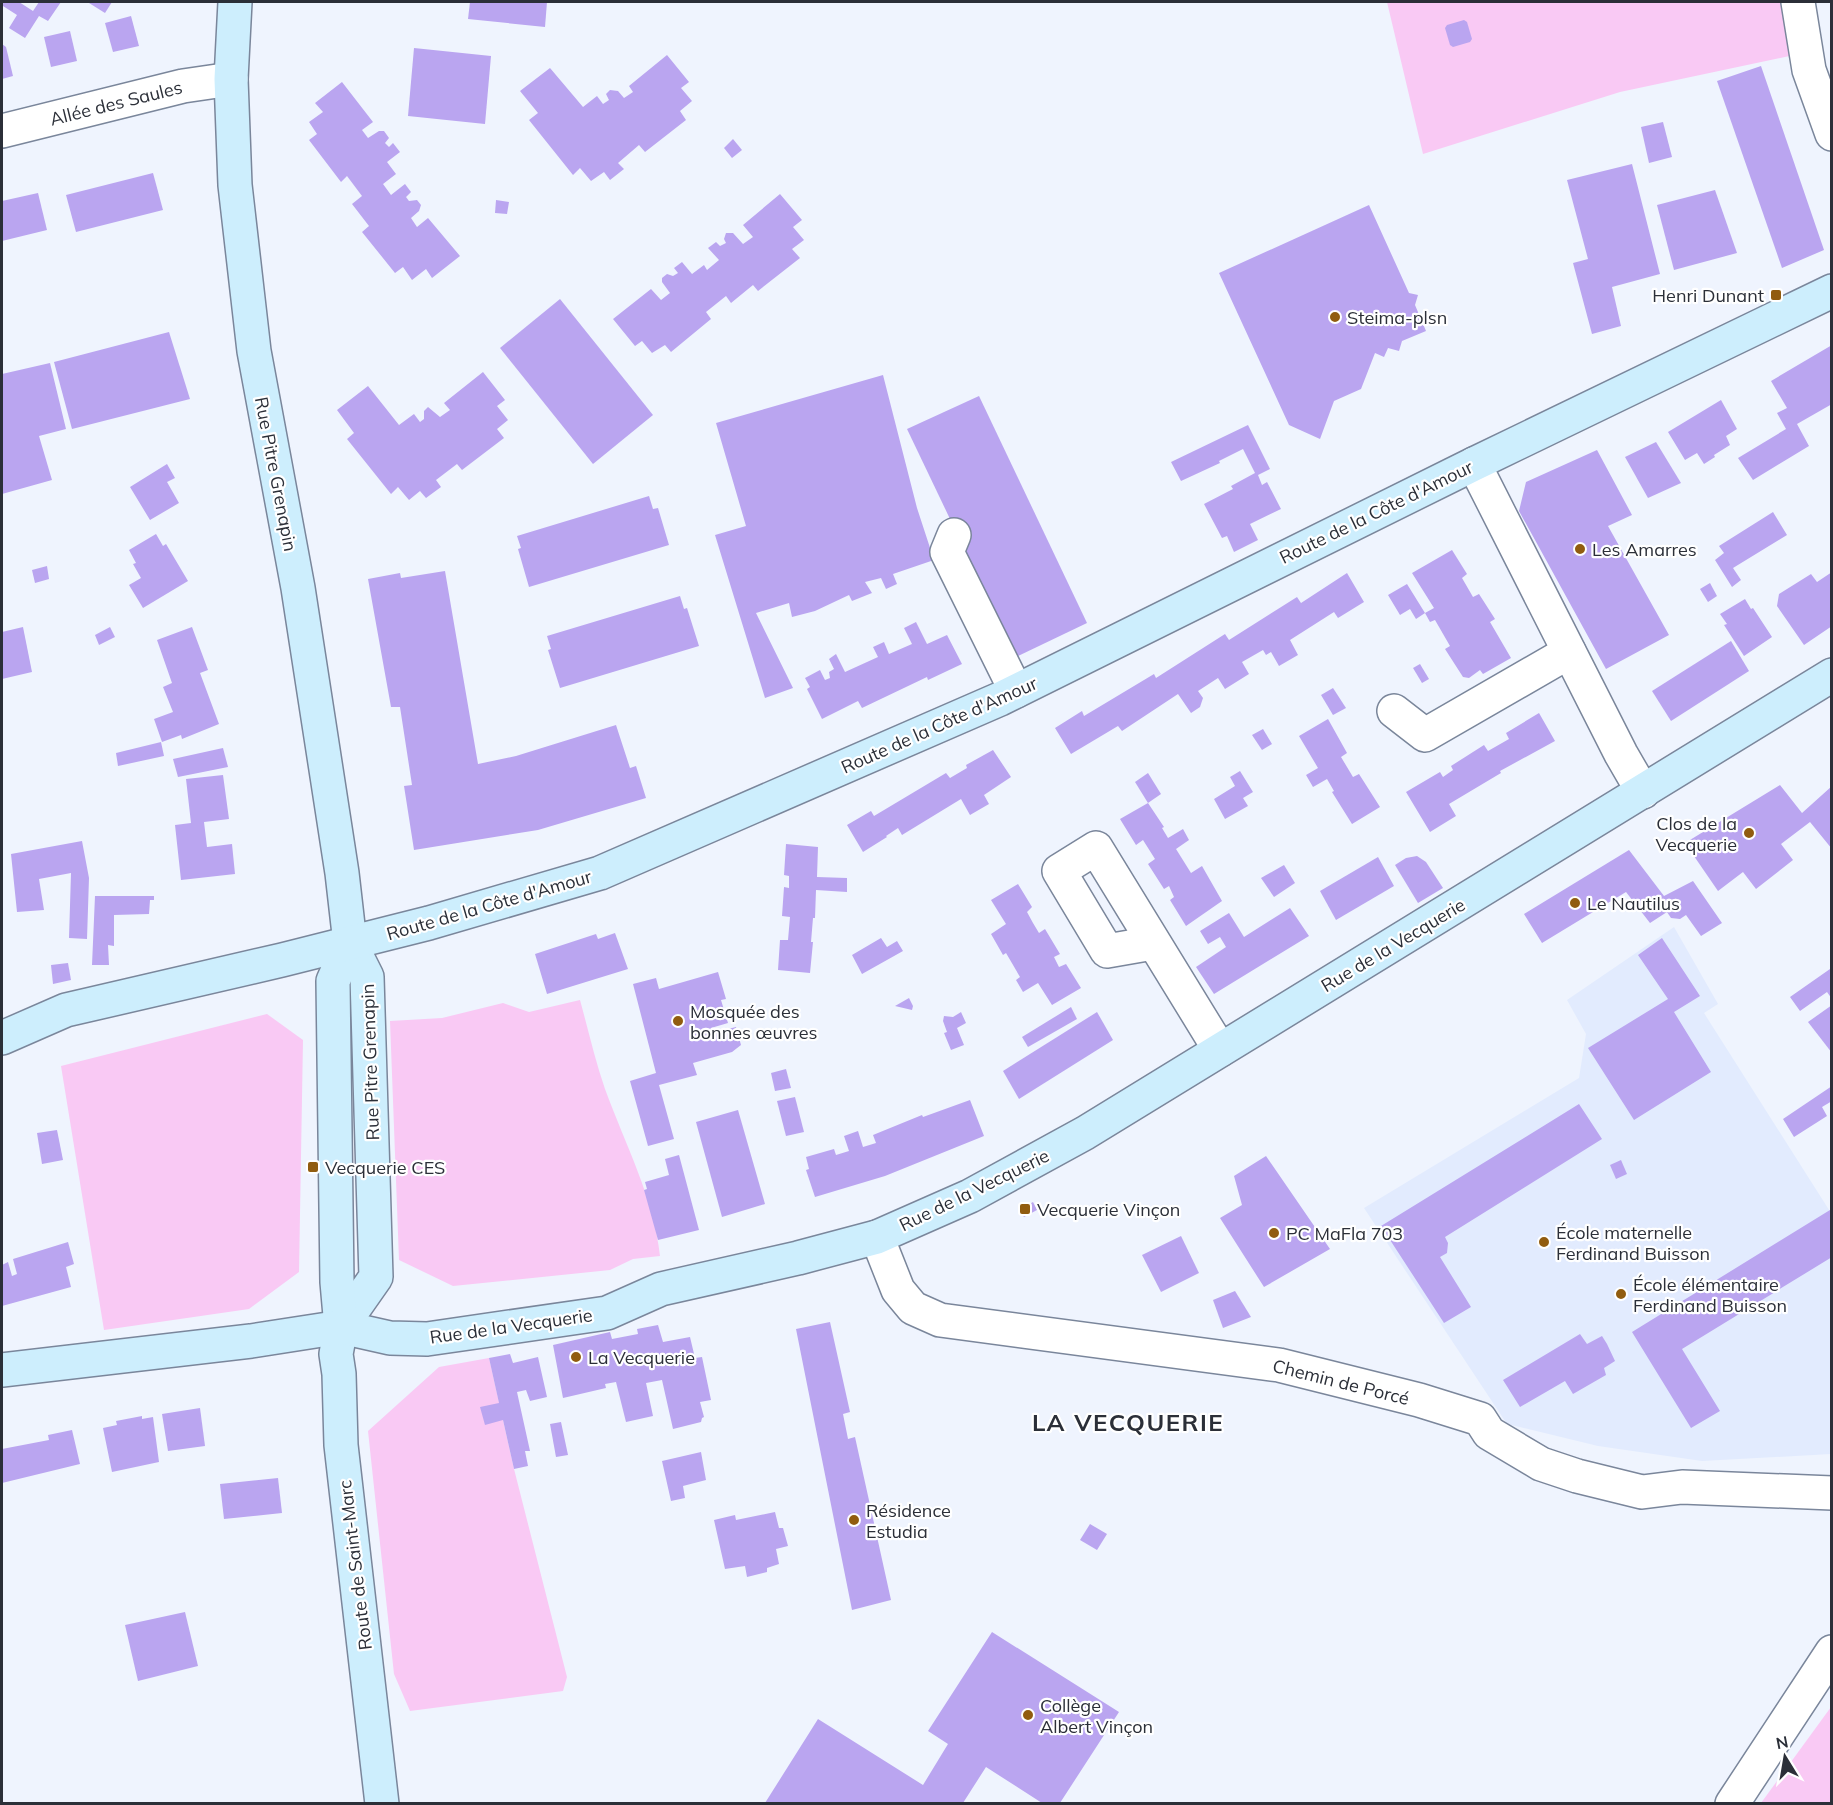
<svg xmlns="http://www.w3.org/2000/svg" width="1833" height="1805" font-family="Mulish,sans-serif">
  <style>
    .built { fill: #e2ebfe }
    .green { fill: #f9c9f4 }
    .building { fill: #baa5f0 }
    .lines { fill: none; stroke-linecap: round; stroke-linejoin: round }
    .street-casing { stroke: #7a869b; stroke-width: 36 }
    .secondary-casing { stroke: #7a869b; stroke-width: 36 }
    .street { stroke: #fff; stroke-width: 33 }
    .secondary { stroke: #cdeefd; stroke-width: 33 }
    .poi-dot { fill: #915c0f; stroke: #fff; stroke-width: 2 }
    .labels { text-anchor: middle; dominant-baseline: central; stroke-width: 4.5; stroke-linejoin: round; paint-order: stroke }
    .street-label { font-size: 18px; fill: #2b2f38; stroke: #fff }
    .poi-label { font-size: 18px; fill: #2b2f38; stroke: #fff; text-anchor: start }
    .district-label { font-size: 24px; font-weight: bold; letter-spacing: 1.5px; fill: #2b2f38; stroke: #fff }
  </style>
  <rect width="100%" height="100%" fill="#eff4fe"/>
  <path class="built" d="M1674,927l44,77 -14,9 127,200v241l-129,7 -104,-15 -91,-22 -143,-216 215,-130 7,-44 -19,-34z"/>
  <g class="green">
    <path d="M1387,2h395l12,53 -174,37 -197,62z"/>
    <path d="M580,1000c8,29 15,60 25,89 20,55 49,109 55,167l-27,3 -23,11 -157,16 -54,-26 -9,-239 52,-3 61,-15 26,9z"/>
    <path d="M267,1014l36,26 -4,232 -50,37 -145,21 -43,-264z"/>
    <path d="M489,1358l25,111 53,208 -4,14 -153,20 -16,-37 -26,-243 71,-64z"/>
    <path d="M1831,1707v96h-70z"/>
  </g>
  <g class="building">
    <path d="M2,2h17l14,9 6,-9h22l-13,19 -9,-5 -14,22 -16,-10 8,-13 -14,-9 -1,3z"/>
    <path d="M90,2h22l-7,11 -16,-10z"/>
    <path d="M470,2h77l-2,25 -77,-8z"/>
    <path d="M131,16l8,30 -26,6 -8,-29z"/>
    <path d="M1464,20l3,2 5,17 -2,3 -17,5 -3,-2 -5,-17 2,-3z"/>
    <path d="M70,31l7,30 -26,6 -7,-30z"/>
    <path d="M2,44l4,3 7,29 -11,3z"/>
    <path d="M414,48l77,8 -6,68 -77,-8z"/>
    <path d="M667,55l22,27 -8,6 11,13 -12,10 6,9 -41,32 -6,-7 -21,18 6,6 -14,11 -6,-8 -13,9 -11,-13 -7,7 -44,-55 9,-7 -18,-22 30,-23 33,39 14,-11 6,8 6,-4 -3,-6 4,-4 8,1 6,7 9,-6 -4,-6z"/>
    <path d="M1761,66l63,184 -42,18 -65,-187z"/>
    <path d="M342,82l31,40 -11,8 6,8 11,-7h5l5,7 -4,5 4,4 4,-4 7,9 -13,10 9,12 -13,10 8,11 14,-11 6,8 -5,5 3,4 8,-1 4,5 -2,6 -8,7 6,9 11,-9 32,38 -28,22 -6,-9 -14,11 -9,-13 -8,6 -33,-41 7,-6 -17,-22 10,-8 -15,-20 -6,6 -32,-42 8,-6 -8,-12 14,-10 -8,-9z"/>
    <path d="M1663,122l9,35 -23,6 -8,-36z"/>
    <path d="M733,139l9,11 -10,8 -8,-10z"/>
    <path d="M1632,164l28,110 -48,13 9,39 -29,8 -19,-71 15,-4 -21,-79z"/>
    <path d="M153,173l10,37 -87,22 -10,-37z"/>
    <path d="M1715,190l22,63 -63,17 -17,-65z"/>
    <path d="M38,193l9,37 -45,11v-40z"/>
    <path d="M780,194l22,26 -9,7 11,13 -12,9 8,9 -42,33 -5,-6 -22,18 -5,-7 -20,16 5,7 -40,33 -6,-7 -13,8 -10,-12 -7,5 -22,-27 38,-30 10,11 9,-7 -8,-11v-4l5,-4 6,2 5,-3 -4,-5 8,-6 10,12 12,-9 3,5 12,-10 -11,-12 8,-6 4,4 6,-3 -2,-4 2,-6h7l10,11 10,-7 -10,-12z"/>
    <path d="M496,200l13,2 -2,12 -12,-1z"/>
    <path d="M1369,205l40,88 9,2 -3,10 11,26 -24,10 -3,10 -11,-3 -4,9 -9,-4 -14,36 -27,12 -14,38 -31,-14 -70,-152z"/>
    <path d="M560,299l93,116 -60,49 -93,-116z"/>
    <path d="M169,332l21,67 -118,30 -18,-67z"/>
    <path d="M1832,345v59l-35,20 12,22 -56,34 -15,-22 48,-29 -9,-16 10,-5 -16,-27z"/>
    <path d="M50,363l16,66 -27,7 13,44 -50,14v-120z"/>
    <path d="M483,372l22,28 -8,6 11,14 -11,9 7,9 -42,32 -5,-6 -21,16 5,7 -15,11 -6,-7 -11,9 -11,-13 -7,7 -44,-55 7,-6 -17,-23 31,-24 31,39 15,-11 6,8 4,-3v-8l4,-4 12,10 10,-7 -6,-7z"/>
    <path d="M883,375l34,133 17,52 -41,14 4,10 -11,5 -5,-11 -16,4 7,11 -20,8 -3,-6 -34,16 -23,6 -3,-14 -33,10 37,75 -28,10 -50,-163 31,-9 -30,-103z"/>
    <path d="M979,396l108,227 -71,34 -109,-228z"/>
    <path d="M1721,400l16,29 -11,7 4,9 -16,10 1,2 -11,7 -7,-11 -12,7 -17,-28z"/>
    <path d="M1248,425l22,44 -12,6 4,10 5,-3 14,27 -31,15 8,16 -24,12 -7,-16 -5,2 -18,-34 29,-15 -2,-3 24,-13 -12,-24 -24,12 1,2 -39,18 -10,-19z"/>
    <path d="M1656,442l25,41 -33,15 -23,-41z"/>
    <path d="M1597,450l35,65 -24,11 61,109 -63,34 -87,-158 7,-29z"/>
    <path d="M167,464l8,14 -8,4 12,21 -29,17 -20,-33z"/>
    <path d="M649,496l4,13 5,-1 11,37 -140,42 -11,-38 3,-1 -4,-12z"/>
    <path d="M1773,512l14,23 -54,33 8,12 -9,7 -17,-27 9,-7 -5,-7z"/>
    <path d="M156,534l7,12 3,-2 22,37 -45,27 -14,-23 12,-7 -8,-14 3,-1 -7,-13z"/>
    <path d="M1452,550l15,24 -5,4 11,19 6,-3 16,25 -5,3 21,36 -28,16 -3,-4 -11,8 -6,-1 -18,-28 5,-3 -15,-26 -5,2 -5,-9 9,-5 -22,-35z"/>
    <path d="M47,566l2,13 -14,4 -3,-13z"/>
    <path d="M445,571l33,193 38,-8 100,-31 14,43 6,-2 10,32 -108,32 -124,20 -10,-64 8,-1 -12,-78h-9l-23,-128 32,-6 1,5z"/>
    <path d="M1832,572v54l-28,19 -27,-39 2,-12 32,-20 6,8z"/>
    <path d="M1347,573l17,29 -26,16 -4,-6 -44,28 8,15 -19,11 -8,-14 -5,3 -3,-5 -21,12 7,12 -24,15 -7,-11 -20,13 5,7 -3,9 -9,6 -13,-19 -56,37 -4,-5 -47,28 -16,-26 27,-17 2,5 70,-42 2,4 69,-44 4,6 68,-43 4,6z"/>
    <path d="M1710,583l7,13 -9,6 -8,-13z"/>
    <path d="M1407,584l18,29 -9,6 -6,-10 -10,6 -12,-20z"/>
    <path d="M680,596l4,13 3,-1 12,38 -139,42 -12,-38 3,-1 -4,-13z"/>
    <path d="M1745,599l6,10 2,-1 19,29 -28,19 -20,-31 3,-1 -7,-10z"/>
    <path d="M916,622l11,22 20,-9 15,29 -34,16 -1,-3 -65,31 -4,-7 -36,18 -15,-30 3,-2 -5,-9 15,-8 5,10 5,-2 -1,-6 5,-3 -5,-10 7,-5 9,18 33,-15 -5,-10 11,-5 5,12 23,-10 -8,-16z"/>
    <path d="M23,627l9,45 -30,7v-47z"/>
    <path d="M110,627l5,10 -16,8 -4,-10z"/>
    <path d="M192,627l16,43 -8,3 19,51 -37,15 -1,-4 -19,7 -8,-23 19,-7 -10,-25 9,-4 -15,-43z"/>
    <path d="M1731,641l18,30 -78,50 -19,-30z"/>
    <path d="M1420,664l9,15 -7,4 -9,-15z"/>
    <path d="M1333,688l13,20 -13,7 -12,-20z"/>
    <path d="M1539,713l16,28 -55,30 1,2 -52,31 7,12 -26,16 -24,-40 34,-20 3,5 10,-7 -2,-4 33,-21 4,6 21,-12 -3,-6z"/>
    <path d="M1328,719l19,34 -6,4 12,20 6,-3 21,33 -28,17 -20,-32 2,-1 -7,-12 -14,8 -7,-12 12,-7 -19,-32z"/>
    <path d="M1263,729l9,15 -10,6 -10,-15z"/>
    <path d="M161,742l3,14 -46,10 -2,-13z"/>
    <path d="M223,748l5,19 -50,10 -5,-18z"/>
    <path d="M993,750l18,27 -27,18 5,9 -19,11 -9,-16 -59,36 -4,-7 -12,8 1,1 -24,15 -16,-27 24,-14 3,5 72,-43 4,5 17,-10 -1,-3z"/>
    <path d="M1240,771l13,21 -10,6 5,8 -23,13 -11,-20 21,-13 -5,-9z"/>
    <path d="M1148,773l13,21 -13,9 -13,-21z"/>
    <path d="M223,775l6,44 -25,3 3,25 25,-3 3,30 -54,6 -6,-55 16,-2 -5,-44z"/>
    <path d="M1780,785l22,28 30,-27v63l-22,-27 -29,22 12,16 -37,29 -13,-17 -25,19 -33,-48z"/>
    <path d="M1148,803l16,24 -2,1 6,10 15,-9 6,11 -13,9 15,24 11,-7 20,35 -36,25 -16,-26 4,-3 -5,-11 -5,3 -16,-25 7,-5 -12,-19 -7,5 -16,-26z"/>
    <path d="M82,841l7,37 -2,61 -18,-1 2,-65 -32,6 5,31 -27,2 -6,-58z"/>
    <path d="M786,844l32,3 -1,30 30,1v14l-31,-2 -1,28h-2l-2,24h2l-3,31 -32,-3 2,-30h8l2,-23 -8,-1 2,-29 5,1v-12l-5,-1z"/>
    <path d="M1629,850l35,46 29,-15 29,42 -21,13 -15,-21 -6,4 -9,-1 -4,-6 -17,11 -24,-31 -84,51 -18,-29z"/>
    <path d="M1417,856l9,6 17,26 -25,15 -23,-38 11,-7z"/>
    <path d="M1378,857l16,29 -58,34 -16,-29z"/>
    <path d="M1284,865l11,18 -21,14 -13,-19z"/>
    <path d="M1018,884l14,23 -5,5 6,11 6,10 6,-4 15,25 -6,3 5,10 7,-3 15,24 -29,17 -14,-22 -15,9 -7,-12 4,-3 -14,-24 -3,2 -12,-21 15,-10 -15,-24z"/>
    <path d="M95,896h59v4h-4l-1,14 -35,1v31l-6,-1 1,20h-17z"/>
    <path d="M1290,908l19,28 -95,58 -18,-27 30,-20 -6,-10 -12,7 -8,-13 29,-18 15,24z"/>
    <path d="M615,933l13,36 -81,25 -12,-40 61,-20 2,5z"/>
    <path d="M881,938l6,9 10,-6 6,10 -41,23 -10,-19z"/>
    <path d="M1662,938l38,58 -26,16 37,60 -77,48 -46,-72 80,-49 -30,-44z"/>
    <path d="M68,963l3,17 -18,4 -2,-19z"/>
    <path d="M1830,969l2,2v28l-5,-7 -27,19 -10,-14z"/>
    <path d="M718,972l8,27 -5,1 7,23 -17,5 1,5 24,-6 5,18 -9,7 -39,11 4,12 -38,10 15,54 -26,7 -18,-65 26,-8 -23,-89 23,-6 3,11z"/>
    <path d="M909,998l4,8 -1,4 -17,-4z"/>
    <path d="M1832,1005v48l-24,-31z"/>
    <path d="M1071,1007l6,12 -49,28 -6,-10z"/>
    <path d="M961,1012l5,11 -9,5 7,17 -13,5 -7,-17 3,-1 -4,-11 1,-5 9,1z"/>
    <path d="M1097,1012l16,28 -94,59 -16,-28z"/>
    <path d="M786,1069l5,19 -16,3 -4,-18z"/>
    <path d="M1832,1086v15l-10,6 5,9 -33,21 -11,-18z"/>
    <path d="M795,1097l9,35 -18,4 -9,-35z"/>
    <path d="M970,1100l14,36 -99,40 -70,21 -9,-27 3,-1 -3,-12 28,-8 2,6 13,-4 -5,-15 14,-5 5,16 13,-4 -3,-8 49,-20 1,2z"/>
    <path d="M1579,1104l23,35 -157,98 3,6 -1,10 -7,4 31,50 -27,16 -63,-97z"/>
    <path d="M738,1110l27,94 -43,13 -26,-95z"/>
    <path d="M57,1130l6,30 -21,4 -5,-31z"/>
    <path d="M679,1155l20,75 -41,10 -14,-50 3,-1 -2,-7 24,-7 -4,-16z"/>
    <path d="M1266,1156l64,93 -66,38 -44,-69 22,-13 -8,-29z"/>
    <path d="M1621,1160l6,14 -11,5 -6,-14z"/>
    <path d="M1033,1202l4,8 -13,7 -5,-7z"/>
    <path d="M1830,1210l2,3v44l-150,92 38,62 -29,17 -59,-96z"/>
    <path d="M1181,1236l18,37 -38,19 -19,-37z"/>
    <path d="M68,1242l6,22 -8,3 5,20 -69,19v-41l6,-3 4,14 5,-2 -4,-15z"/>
    <path d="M1235,1291l16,26 -28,11 -10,-28z"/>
    <path d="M830,1322l20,90 -7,2 5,25 7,-2 36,163 -39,10 -56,-281z"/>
    <path d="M658,1325l5,17 27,-5 5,21 7,-1 9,43 -11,2 4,15 -2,1 -1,4 -28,7 -11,-49 -16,3 7,33 -27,6 -10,-40 -11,2 1,4 -43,10 -10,-53 57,-13 2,7 26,-5 -1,-5z"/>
    <path d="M1580,1334l7,10 15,-8 5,8 8,17 -11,7 2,7 -33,19 -8,-13 -45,26 -17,-27z"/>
    <path d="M510,1354l3,9 25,-6 9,40 -17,4 -4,-11 -9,2 13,59h-5l3,15 -14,3 -11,-49 -18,5 -5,-18 19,-4 -10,-45z"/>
    <path d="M200,1408l5,38 -37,5 -6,-37z"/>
    <path d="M142,1416v3l11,-2 6,45 -47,10 -9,-44 14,-3 -1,-4z"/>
    <path d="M561,1422l7,33 -12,2 -6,-33z"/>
    <path d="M72,1430l8,34 -78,19v-34l47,-9 -1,-5z"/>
    <path d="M701,1452l5,28 -23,6 2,12 -14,3 -9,-40z"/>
    <path d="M278,1478l4,35 -58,6 -4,-35z"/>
    <path d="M775,1512l4,16h4l5,18 -12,3 3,15 -12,4v4l-20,5 -2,-11 -20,3 -11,-49 21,-5 1,5z"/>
    <path d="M1090,1524l17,10 -10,16 -17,-10z"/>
    <path d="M185,1612l13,54 -60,15 -13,-56z"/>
    <path d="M992,1632l127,80 -59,91h-18l-56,-36 -23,36h-198l53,-84 105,66 25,-41 -20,-13z"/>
  </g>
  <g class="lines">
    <defs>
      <g id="street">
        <path d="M1798,2l11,68 23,64"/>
        <path d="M2,131l181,-45 48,-7"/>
        <path d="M1474,464l147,290 22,38"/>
        <path d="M954,535l-7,17 69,139"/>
        <path d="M1394,711l31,24 144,-83"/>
        <path d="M1153,943l-46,8 -48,-80 37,-23 124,202"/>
        <path d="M877,1237l21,53 15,18 27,12 339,45 140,35 61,19 9,14 52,31 36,12 65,16 40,-5 150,6"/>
        <path d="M1732,1804l100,-152"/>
      </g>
      <g id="secondary">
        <path d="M235,2l-4,77 4,106 19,166 44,237 44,285 8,70 17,34 9,300 -35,50"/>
        <path d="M350,943l-17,38 4,301 4,45 -5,27 3,20 2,71 41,359"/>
        <path d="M2,1038l64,-28 216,-50 147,-37 171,-50 400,-174 474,-235 358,-173"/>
        <path d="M2,1370l249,-29 90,-14 49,11 37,1 180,-26 54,-24 137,-31 79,-21 93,-41 115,-63 747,-458"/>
      </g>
    </defs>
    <use href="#street" class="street-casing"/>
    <use href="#secondary" class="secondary-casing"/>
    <use href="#street" class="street"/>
    <use href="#secondary" class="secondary"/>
  </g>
  <g class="poi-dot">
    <rect x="1770" y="289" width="12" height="12" rx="3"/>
    <circle cx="1335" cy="317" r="6"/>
    <circle cx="1580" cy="549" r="6"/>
    <circle cx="1749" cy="833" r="6"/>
    <circle cx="1575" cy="903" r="6"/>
    <circle cx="678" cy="1021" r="6"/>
    <rect x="307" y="1161" width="12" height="12" rx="3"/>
    <rect x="1019" y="1203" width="12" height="12" rx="3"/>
    <circle cx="1274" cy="1233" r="6"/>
    <circle cx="1544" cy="1242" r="6"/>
    <circle cx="1621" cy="1294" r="6"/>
    <circle cx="576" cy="1357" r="6"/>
    <circle cx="854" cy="1520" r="6"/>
    <circle cx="1028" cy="1715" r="6"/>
  </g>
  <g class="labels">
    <g class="street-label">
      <text transform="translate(116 103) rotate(-14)">Allée des Saules</text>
      <text transform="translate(276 474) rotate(79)">Rue Pitre Grenapin</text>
      <text transform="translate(1376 512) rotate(-26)">Route de la Côte d'Amour</text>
      <text transform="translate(939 725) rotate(-24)">Route de la Côte d'Amour</text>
      <text transform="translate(489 905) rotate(-16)">Route de la Côte d'Amour</text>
      <text transform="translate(1393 945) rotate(-31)">Rue de la Vecquerie</text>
      <text transform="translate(370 1062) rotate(-92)">Rue Pitre Grenapin</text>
      <text transform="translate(974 1190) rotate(-26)">Rue de la Vecquerie</text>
      <text transform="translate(511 1326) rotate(-8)">Rue de la Vecquerie</text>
      <text transform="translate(1341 1382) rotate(14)">Chemin de Porcé</text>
      <text transform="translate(355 1565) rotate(-97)">Route de Saint-Marc</text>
    </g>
    <g class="poi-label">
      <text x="1764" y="295" text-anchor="end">Henri Dunant</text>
      <text x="1347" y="317">Steima-plsn</text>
      <text x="1592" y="549">Les Amarres</text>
      <text x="1737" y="823" text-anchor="end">Clos de la<tspan x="1737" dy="21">Vecquerie</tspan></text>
      <text x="1587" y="903">Le Nautilus</text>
      <text x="690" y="1011">Mosquée des<tspan x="690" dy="21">bonnes œuvres</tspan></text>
      <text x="325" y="1167">Vecquerie CES</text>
      <text x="1037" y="1209">Vecquerie Vinçon</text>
      <text x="1556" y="1232">École maternelle<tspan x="1556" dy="21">Ferdinand Buisson</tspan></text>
      <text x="1286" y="1233">PC MaFla 703</text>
      <text x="1633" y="1284">École élémentaire<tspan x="1633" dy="21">Ferdinand Buisson</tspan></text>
      <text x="588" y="1357">La Vecquerie</text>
      <text x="866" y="1510">Résidence<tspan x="866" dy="21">Estudia</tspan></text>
      <text x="1040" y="1705">Collège<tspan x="1040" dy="21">Albert Vinçon</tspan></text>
    </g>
    <g class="district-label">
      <text x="1128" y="1422">LA VECQUERIE</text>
    </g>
  </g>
  <rect width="1833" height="1805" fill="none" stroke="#2b2f38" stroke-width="6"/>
  <g transform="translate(1785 1757) rotate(349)" stroke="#ffffff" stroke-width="4.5" paint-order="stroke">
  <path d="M0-4.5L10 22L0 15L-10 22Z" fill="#2b2f38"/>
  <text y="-9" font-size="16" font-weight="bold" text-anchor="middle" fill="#2b2f38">N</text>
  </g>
</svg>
